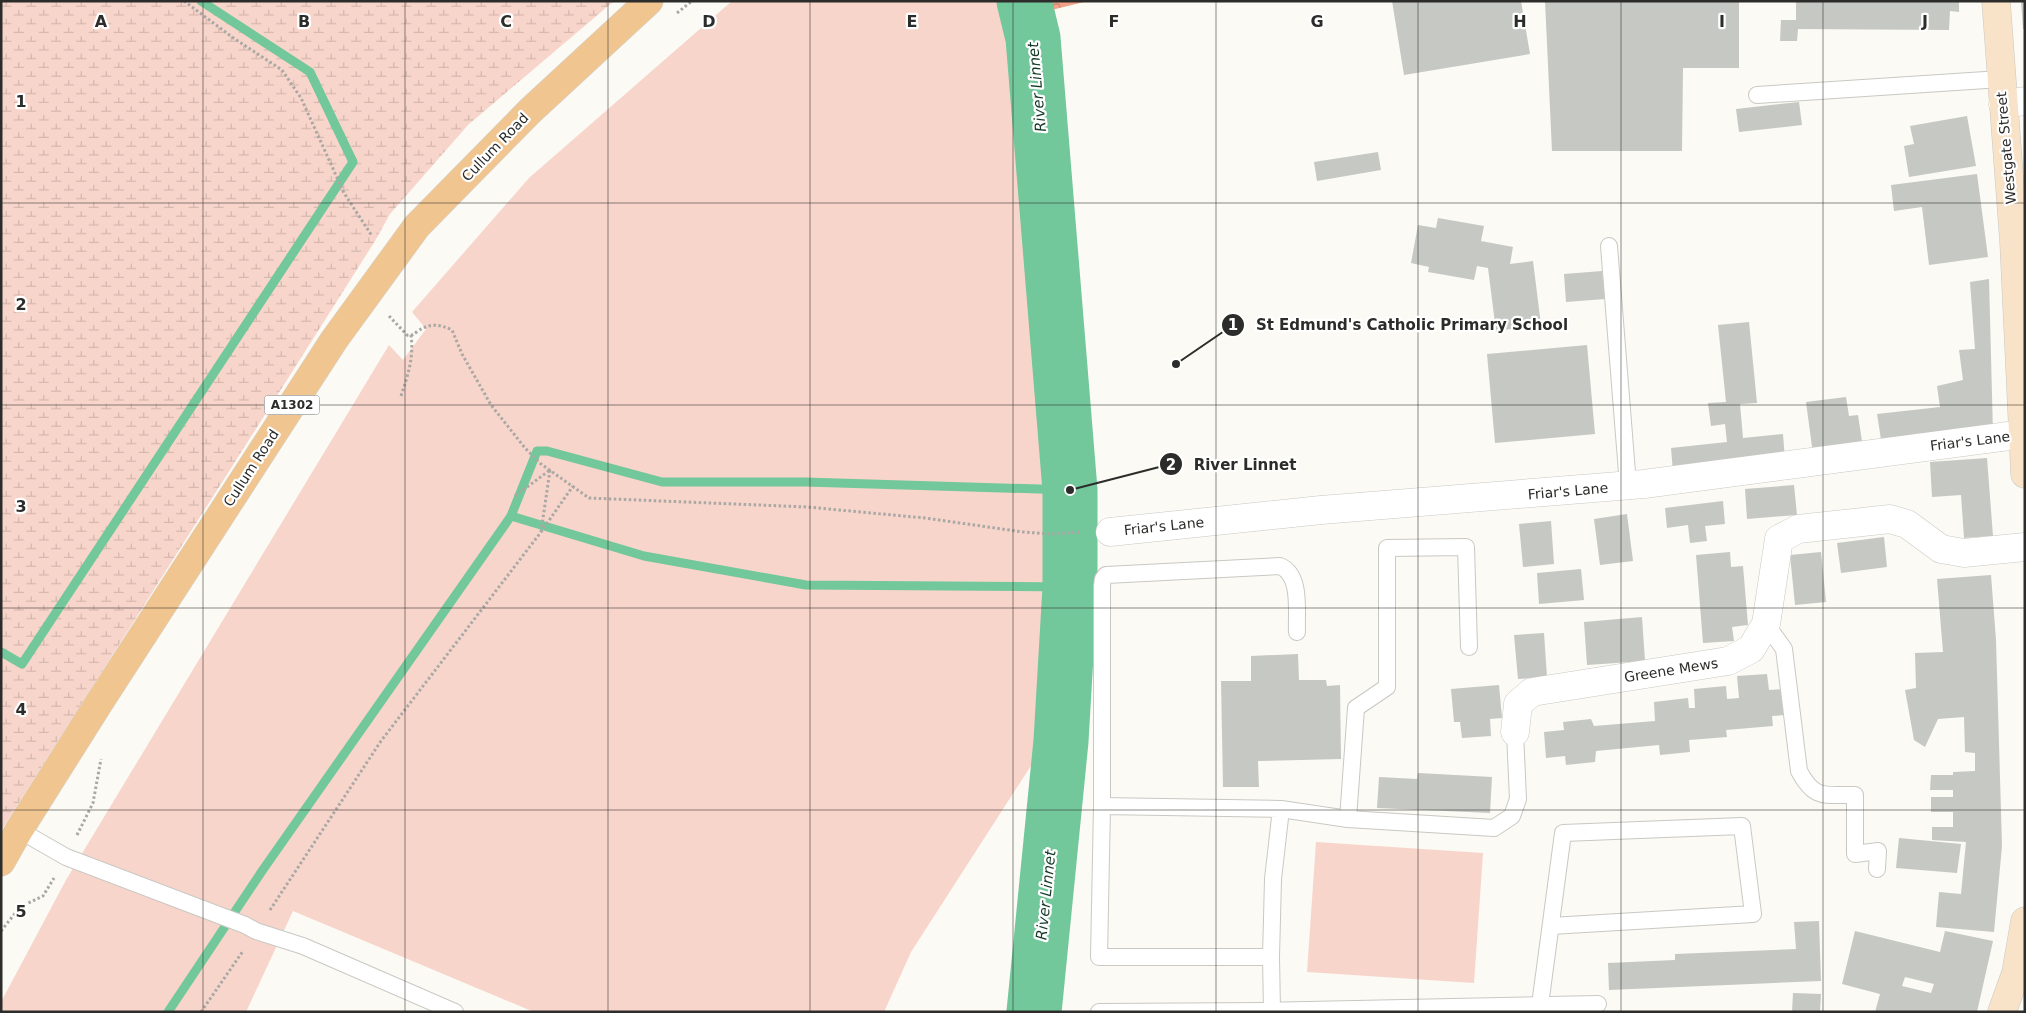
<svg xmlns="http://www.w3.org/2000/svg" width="2026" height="1013" font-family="'DejaVu Sans',sans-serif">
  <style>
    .grass { fill: #f8d5cb }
    .forest { fill: url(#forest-crowns) }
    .wetland { fill: url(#wetland-marsh) }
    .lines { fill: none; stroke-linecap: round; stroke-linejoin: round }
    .stream { stroke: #72c79b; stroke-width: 9 }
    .river { stroke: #72c79b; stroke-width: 55 }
    .building { fill: #c6c8c3; fill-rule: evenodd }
    .lane-casing { stroke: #c9c8c3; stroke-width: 18 }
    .street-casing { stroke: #c9c8c3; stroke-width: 29 }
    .secondary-casing { stroke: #c9c8c3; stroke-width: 29 }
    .primary-casing { stroke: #d5d5d4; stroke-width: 29 }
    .path { stroke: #a9a8a4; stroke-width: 3; stroke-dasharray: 2.5 2.5; stroke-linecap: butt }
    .lane { stroke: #fff; stroke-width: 16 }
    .street { stroke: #fff; stroke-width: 28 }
    .secondary { stroke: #f8e2c8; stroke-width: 28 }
    .primary { stroke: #f0c590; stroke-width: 28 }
    .grid { fill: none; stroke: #2c2c2a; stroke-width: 1; stroke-opacity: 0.55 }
    .labels { text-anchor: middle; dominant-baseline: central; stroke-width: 4.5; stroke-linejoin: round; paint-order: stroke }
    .shield { fill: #fff; stroke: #6b6b6a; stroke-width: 1 }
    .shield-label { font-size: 12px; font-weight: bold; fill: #2c2c2a }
    .street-label { font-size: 14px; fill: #2c2c2a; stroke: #fff }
    .water-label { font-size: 15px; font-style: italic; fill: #143927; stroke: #fff }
    .grid-label { font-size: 16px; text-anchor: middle; font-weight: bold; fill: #2c2c2a; stroke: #fff; stroke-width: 4.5; stroke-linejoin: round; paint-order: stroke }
    .leader { fill: none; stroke: #2c2c2a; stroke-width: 2 }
    .callout-dot { fill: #2c2c2a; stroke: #fff; stroke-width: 2 }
    .mark-label { font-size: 15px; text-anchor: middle; font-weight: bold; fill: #fff }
    .callout-label { font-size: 15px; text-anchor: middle; font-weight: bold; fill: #2c2c2a; stroke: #fff; stroke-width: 4.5; stroke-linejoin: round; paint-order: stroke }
  </style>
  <defs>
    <pattern id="forest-crowns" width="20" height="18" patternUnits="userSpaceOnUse" patternTransform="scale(1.25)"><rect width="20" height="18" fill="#f3a187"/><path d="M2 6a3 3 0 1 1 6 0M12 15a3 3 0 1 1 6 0" fill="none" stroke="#c5836f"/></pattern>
    <pattern id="wetland-marsh" width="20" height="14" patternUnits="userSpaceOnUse" patternTransform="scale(1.25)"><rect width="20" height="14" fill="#f8d5cb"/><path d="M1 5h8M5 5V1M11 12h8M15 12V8" fill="none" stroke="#d5b7ae"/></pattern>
  </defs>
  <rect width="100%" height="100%" fill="#fbfaf4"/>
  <g class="grass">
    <path d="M732,1h277l27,211 14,307 -7,228 -132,205 -27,60h-350l-241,-101 -47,101h-245v-10l65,-122 323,-535 14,15 23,-31 -14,-17 117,-134z"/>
    <path d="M1316,842l167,11 -9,130 -167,-11z"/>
  </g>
  <path class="forest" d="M1008,1h80l-77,19z"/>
  <path class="wetland" d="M1,1h613l-146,124 -78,89 -15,27 -374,590z"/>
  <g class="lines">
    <g class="stream">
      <path d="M511,516l133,40 162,29 264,2"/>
      <path d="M1,652l21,12 331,-502 -43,-90 -109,-71"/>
      <path d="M168,1012l94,-141 249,-355 26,-65h10l115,31h143l265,8"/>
    </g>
    <path class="river" d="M1024,1l9,37 37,452v97l-9,154 -27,271"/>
  </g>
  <g class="building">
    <path d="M1392,1h129l9,53 -126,21z"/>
    <path d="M1545,1h194v67h-56l-1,83h-130z"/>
    <path d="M1796,1h163v11l-9,-1 -1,19 -151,-1 -1,12h-17l1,-21h15z"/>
    <path d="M2021,1h4v28h-2z"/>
    <path d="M1799,102l3,23 -63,7 -3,-23z"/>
    <path d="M1967,116l9,50 -67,11 -5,-31 10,-2 -4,-18z"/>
    <path d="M1378,152l3,18 -64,11 -3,-19z"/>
    <path d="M1977,174l11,83 -59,8 -7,-58 -28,4 -3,-26z"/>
    <path d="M1438,218l46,8 -3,15 32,6 -3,17 23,-3 8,64 -45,6 -8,-63 -11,-2 -3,14 -46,-8 1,-5 -18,-4 7,-38 18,3z"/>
    <path d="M1602,271l3,28 -39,3 -2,-28z"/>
    <path d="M1989,279l4,154 -111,13 -5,-32 63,-7 -3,-21 26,-6 -4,-30 16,-1 -5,-67z"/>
    <path d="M1749,322l8,81 -17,1 3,34 40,-4 2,26 -112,12 -2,-24 56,-6 -2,-18 -14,2 -3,-23 18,-1 -8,-77z"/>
    <path d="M1587,345l8,89 -100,9 -8,-89z"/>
    <path d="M1846,397l3,19 9,-1 5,33 -50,6 -7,-52z"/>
    <path d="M1987,458l6,78 -29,2 -3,-43 -29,2 -2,-35z"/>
    <path d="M1794,485l3,30 -50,4 -2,-30z"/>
    <path d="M1723,501l2,23 -20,2 2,15 -17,2 -2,-18 -21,3 -2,-20z"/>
    <path d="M1627,514l6,47 -33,4 -6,-46z"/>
    <path d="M1551,521l3,43 -31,3 -4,-43z"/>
    <path d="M1884,537l3,30 -46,6 -4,-30z"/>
    <path d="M1730,552l1,15 12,-1 5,59 -16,2 2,14 -31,2 -7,-88z"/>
    <path d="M1821,552l5,50 -31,3 -5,-50z"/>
    <path d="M1581,569l3,31 -45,4 -2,-31z"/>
    <path d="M1991,575l5,65 6,206 -8,86 -58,-5 3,-35 22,2 5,-52 -34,-2v-13h21v-15h-22v-15h22v-7h-23l1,-15h22v-3l22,-1v-18l-10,-1 -1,-35 -26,2 -13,28 -11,-7 -9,-50 11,-2 -1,-35 28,-1 -6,-73z"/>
    <path d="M1642,617l3,44 -58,4 -3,-43z"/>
    <path d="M1544,633l3,44 -29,2 -4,-44z"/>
    <path d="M1298,654l1,26h27l1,6 13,-1 1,74 -83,2 1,26h-36l-2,-106h30v-25z"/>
    <path d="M1767,674l2,16 16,-1 2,26 -15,1 1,10 -47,4 1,7 -38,3 1,12 -30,3 -1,-10 -63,6 -1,11 -29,3 -1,-9 -19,2 -2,-26 20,-2 -1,-8 28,-3 3,7 61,-5 -1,-19 34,-4 1,10h6l-1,-19 32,-3 1,13 12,-1 -2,-22z"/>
    <path d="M1499,685l3,33 -12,1 1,17 -29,2 -2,-16h-6l-3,-33z"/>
    <path d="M1418,773l74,4 -2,36 -113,-5 2,-31 38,2z"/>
    <path d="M1899,838l62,6 -4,29 -61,-5z"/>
    <path d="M1819,921l2,60 -212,9 -1,-27 67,-3v-6l121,-5 -2,-27z"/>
    <path d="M1855,931l85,21 5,-21 48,10 -16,71h-102l5,-18 -38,-10zM1905,977l29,7 -3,9 -29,-7z"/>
    <path d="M1793,993l28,1 -1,18h-28z"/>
  </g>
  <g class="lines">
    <defs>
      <g id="lane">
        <path d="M1757,95l244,-16"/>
        <path d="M1609,246l19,239"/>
        <path d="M1766,624l18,25 15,122c16,30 26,23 56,24v59l23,-3 -1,18"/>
        <path d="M1469,647l-3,-100 -79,1v139l-31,21 -8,111 146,9 18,-12 6,-17 -3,-67"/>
        <path d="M1102,806v-220l1,-7 3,-4 174,-9c22,9 16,46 17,66"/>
        <path d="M1281,809l-8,70 -2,78h-172l3,-151 179,3 67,10"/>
        <path d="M19,830l47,27 179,68 11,6 47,15 152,66"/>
        <path d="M1271,957l1,54"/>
        <path d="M1540,1005l23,-172 179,-7 11,88 -202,12"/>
        <path d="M1099,1012l164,-1 335,-7"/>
      </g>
      <g id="street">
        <path d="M2003,104l22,-3"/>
        <path d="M1110,532l211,-22 323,-26 380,-50"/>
        <path d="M1515,732l3,-28 14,-12 196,-31 23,-12 15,-25 13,-85 19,-10 92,-10 17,5 34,25 23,4 61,-6"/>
      </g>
      <g id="secondary">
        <path d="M1996,1l18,241 11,232"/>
        <path d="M2002,1012l14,-39 9,-52"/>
      </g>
      <path id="primary" d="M1,862l18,-32 80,-127 235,-363 83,-114 113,-115 119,-110"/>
    </defs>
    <use href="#lane" class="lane-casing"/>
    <use href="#street" class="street-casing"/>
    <use href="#secondary" class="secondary-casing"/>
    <use href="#primary" class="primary-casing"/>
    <g class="path">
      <path d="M184,1l48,36 50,33 19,28 43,95 28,43"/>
      <path d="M677,13l15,-12"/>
      <path d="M389,316l18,19c5,1 7,-1 11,-4 12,-8 21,-7 34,-1l10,24 29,51 34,43 16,16 48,34 218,9 118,11 98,14 27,2 32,-2"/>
      <path d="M401,396c7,-21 13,-39 10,-61"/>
      <path d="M515,496l35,-26"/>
      <path d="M541,532l9,-62"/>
      <path d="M77,835l16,-32 8,-44"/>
      <path d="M270,910l111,-169 160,-209 32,-46"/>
      <path d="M1,931l19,-24 23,-11 11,-18"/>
      <path d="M201,1012l42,-61"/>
    </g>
    <use href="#lane" class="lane"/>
    <use href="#street" class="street"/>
    <use href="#secondary" class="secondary"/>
    <use href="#primary" class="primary"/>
  </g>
  <path class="grid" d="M203,1v1011M405,1v1011M608,1v1011M810,1v1011M1013,1v1011M1216,1v1011M1418,1v1011M1621,1v1011M1823,1v1011M1,203h2024M1,405h2024M1,608h2024M1,810h2024"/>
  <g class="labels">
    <rect class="shield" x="264.5" y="395.5" width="55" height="19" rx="4"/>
    <g class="shield-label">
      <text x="292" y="405">A1302</text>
    </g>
    <g class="street-label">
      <text transform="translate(495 147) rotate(-46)">Cullum Road</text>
      <text transform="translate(2006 148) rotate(-95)">Westgate Street</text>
      <text transform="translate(1970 441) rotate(-7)">Friar's Lane</text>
      <text transform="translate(251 468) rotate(-57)">Cullum Road</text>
      <text transform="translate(1568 491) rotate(-5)">Friar's Lane</text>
      <text transform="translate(1164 526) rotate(-6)">Friar's Lane</text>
      <text transform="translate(1671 670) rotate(-9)">Greene Mews</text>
    </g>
    <g class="water-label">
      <text transform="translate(1037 87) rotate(-95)">River Linnet</text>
      <text transform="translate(1046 895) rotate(-84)">River Linnet</text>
    </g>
  </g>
  <g class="grid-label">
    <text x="101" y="27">A</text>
    <text x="304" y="27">B</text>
    <text x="506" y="27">C</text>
    <text x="709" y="27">D</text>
    <text x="912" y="27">E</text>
    <text x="1114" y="27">F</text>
    <text x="1317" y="27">G</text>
    <text x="1520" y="27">H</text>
    <text x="1722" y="27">I</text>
    <text x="1925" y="27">J</text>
    <text x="21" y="107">1</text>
    <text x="21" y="310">2</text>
    <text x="21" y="512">3</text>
    <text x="21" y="715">4</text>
    <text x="21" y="917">5</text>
  </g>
  <path class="leader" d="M1176 364L1233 325M1070 490L1171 464"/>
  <g class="callout-dot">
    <circle cx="1176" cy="364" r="5"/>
    <circle cx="1070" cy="490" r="5"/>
    <circle cx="1233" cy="325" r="12"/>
    <circle cx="1171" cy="464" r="12"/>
  </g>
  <g class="mark-label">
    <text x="1233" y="330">1</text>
    <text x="1171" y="470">2</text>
  </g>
  <g class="callout-label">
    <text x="1412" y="330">St Edmund's Catholic Primary School</text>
    <text x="1245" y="470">River Linnet</text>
  </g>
  <rect width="2026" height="1013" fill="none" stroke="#2c2c2a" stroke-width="5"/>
</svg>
